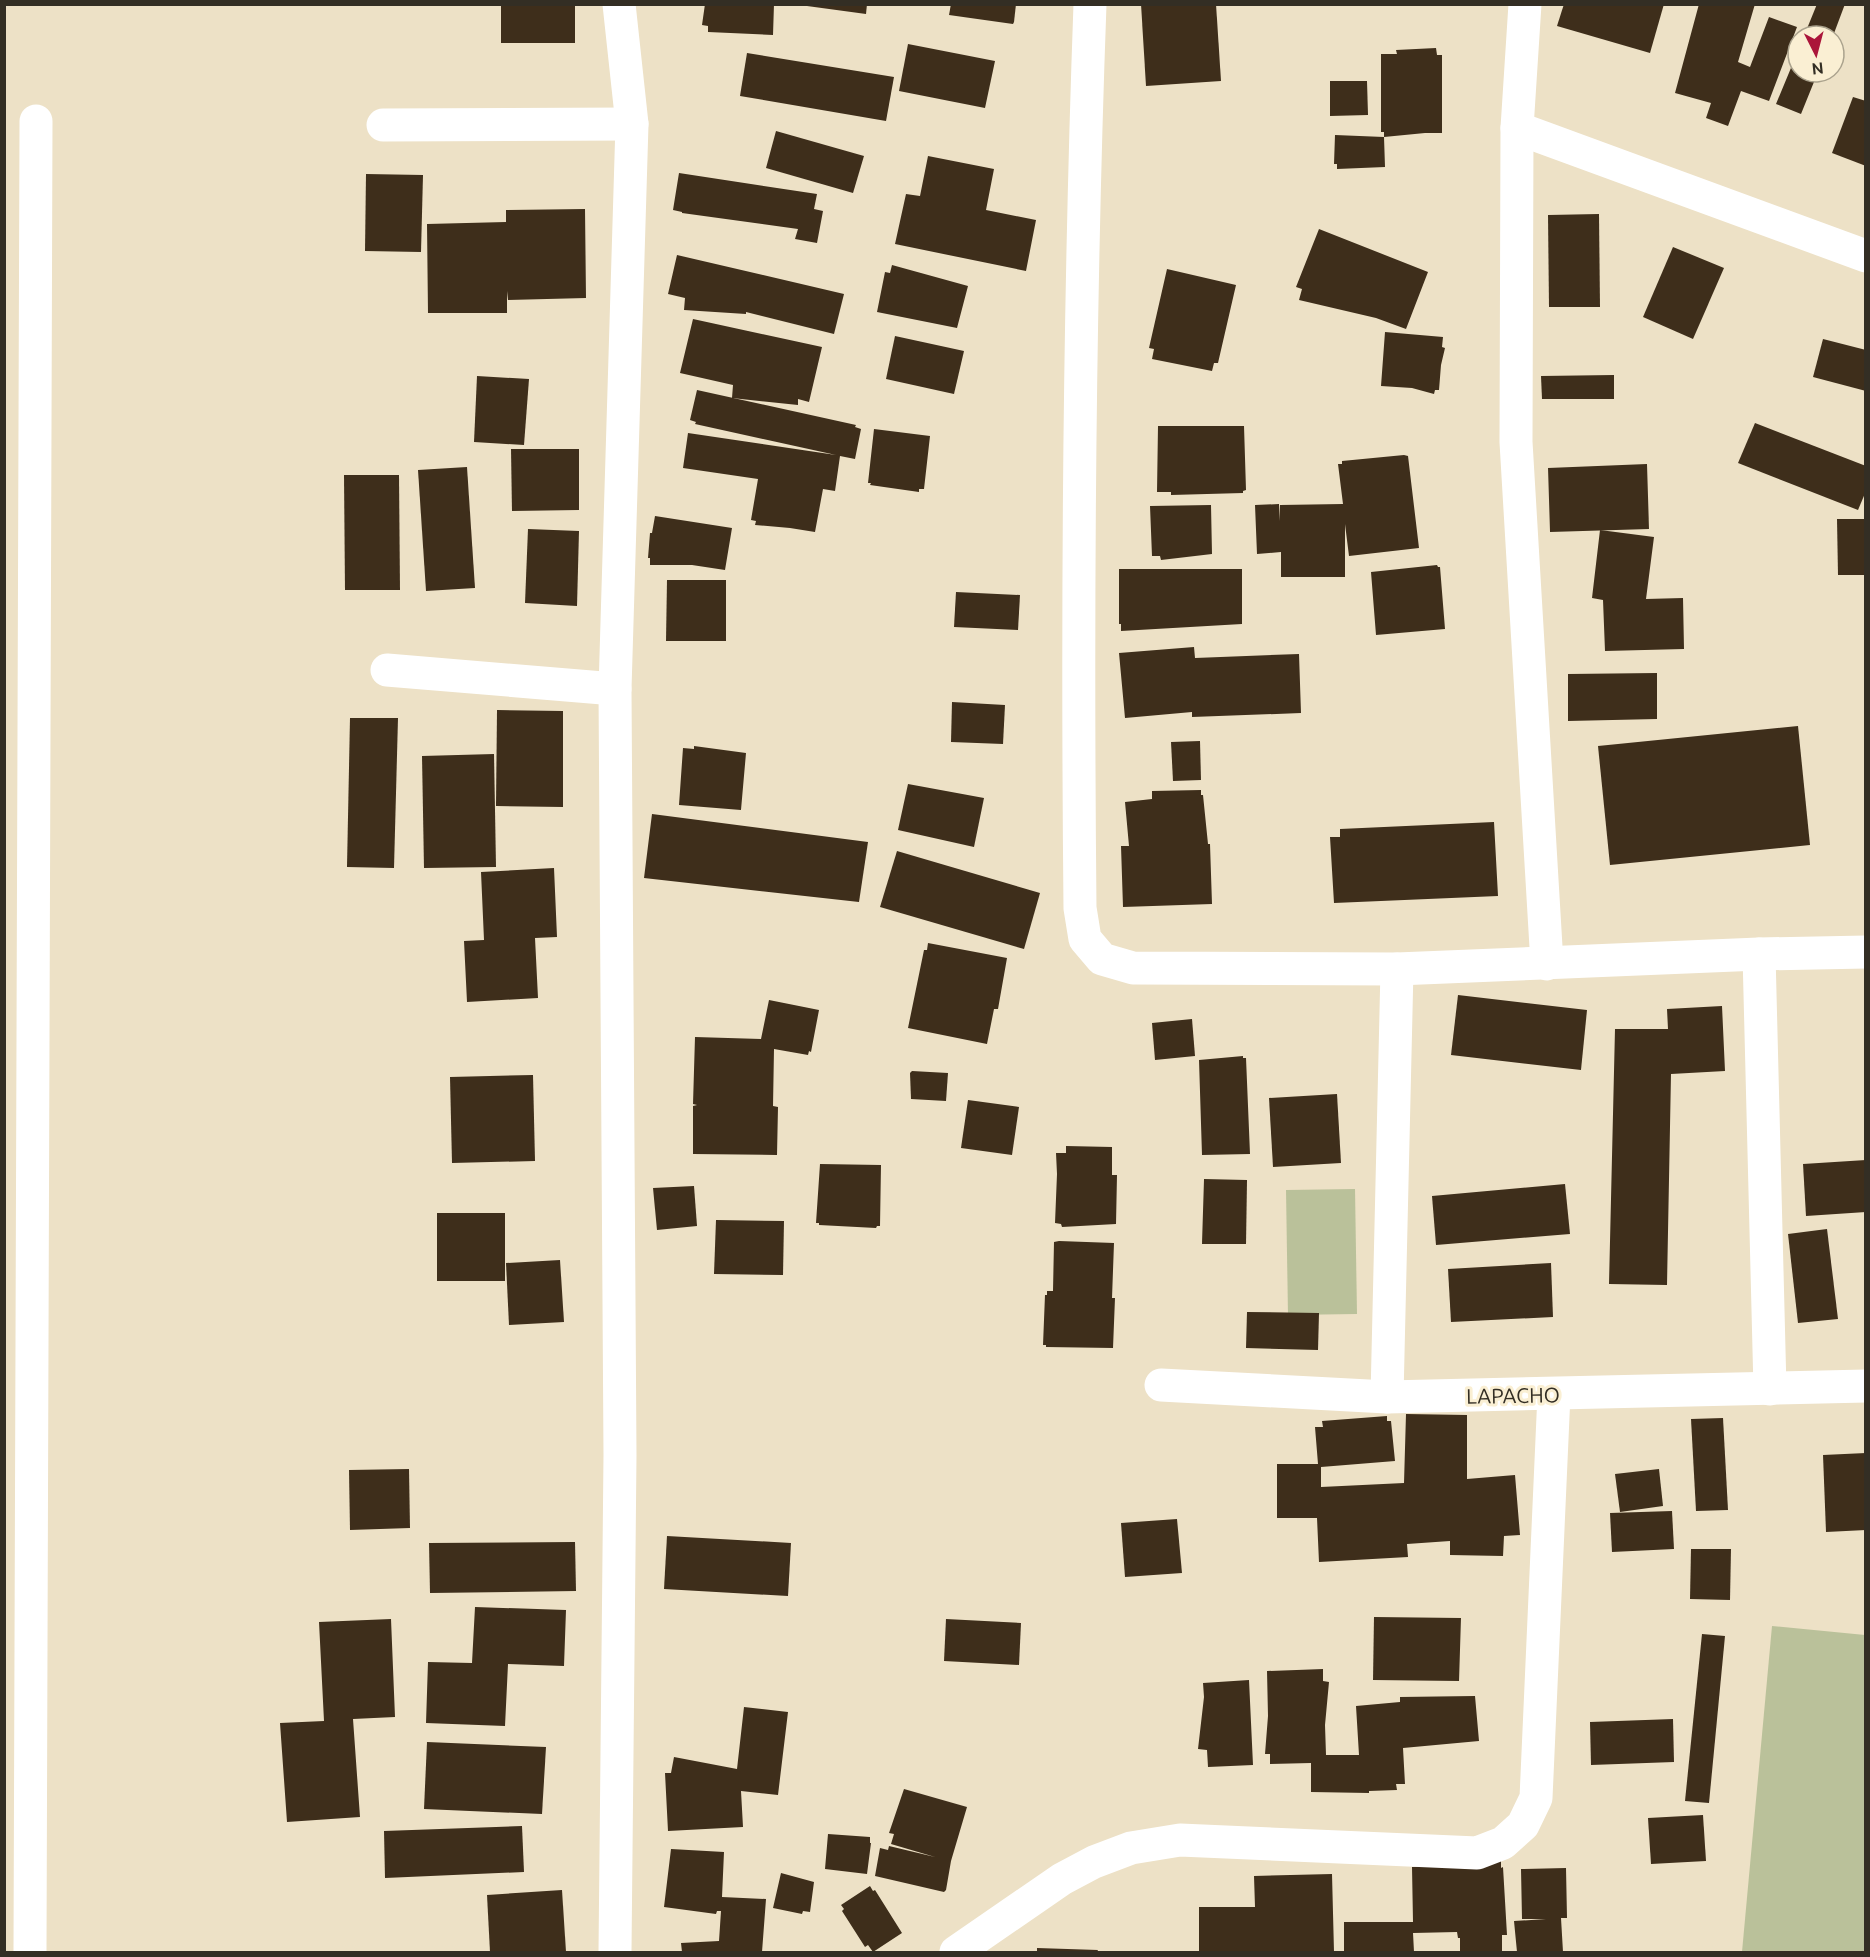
<svg xmlns="http://www.w3.org/2000/svg" width="1870" height="1957" font-family="Ubuntu,sans-serif">
  <style>
    .green { fill: #bac19a }
    .building { fill: #3e2e1b }
    .lines { fill: none; stroke-linecap: round; stroke-linejoin: round }
    .minor { stroke: #fff; stroke-width: 33 }
    .labels { text-anchor: middle; dominant-baseline: central; stroke-width: 6; stroke-linejoin: round; paint-order: stroke }
    .street-label { font-size: 21px; fill: #332e24; stroke: #faefd3 }
  </style>
  <rect width="100%" height="100%" fill="#ede1c6"/>
  <g class="green">
    <path d="M1355,1189l2,125 -69,1 -2,-125z"/>
    <path d="M1772,1626l93,9v317h-123z"/>
  </g>
  <g class="building">
    <rect x="501" y="4" width="74" height="39"/>
    <path d="M705,4h69l-1,31 -65,-3v-6l-6,-1z"/>
    <path d="M807,4h60l-1,10 -59,-8z"/>
    <path d="M951,4h65l-2,18 -1,2 -64,-9z"/>
    <path d="M1141,4h75l5,77 -75,5z"/>
    <path d="M1564,4h100l-14,49 -93,-27z"/>
    <path d="M1699,4h56l-17,58 12,5 19,-50 28,10 -28,74 -28,-10 -13,35 -22,-8 5,-15 -36,-10z"/>
    <path d="M1817,4h28l-12,32h-29z"/>
    <path d="M908,44l87,17 -10,47 -86,-17z"/>
    <path d="M1436,48l1,7h5v78h-17l-41,4v-5h-3v-78h16l-1,-4z"/>
    <path d="M1798,51v21h20l-17,42 -25,-10z"/>
    <path d="M747,53l147,24 -8,44 -146,-25z"/>
    <path d="M1330,81h37l1,34 -38,1z"/>
    <path d="M1853,97l13,4v65l-34,-13z"/>
    <path d="M776,131l88,25 -11,37 -87,-25z"/>
    <path d="M1335,135l49,2 1,30 -48,2v-5h-3z"/>
    <path d="M928,156l66,13 -8,41 50,10 -10,51 -131,-27 11,-50 14,2z"/>
    <path d="M679,173l138,21 -3,15 9,2 -6,32 -22,-4 3,-10 -116,-16v-1l-9,-2z"/>
    <path d="M366,174l57,1 -2,77 -56,-1z"/>
    <path d="M585,209l1,89 -78,2 -1,-9v22h-79l-1,-89 79,-2v-12z"/>
    <path d="M1599,214l1,93h-51l-1,-92z"/>
    <path d="M1319,229l109,43 -22,57 -30,-11 -77,-18 3,-11 -6,-2z"/>
    <path d="M1673,247l51,21 -31,71 -50,-22z"/>
    <path d="M677,255l167,39 -10,40 -88,-22v2l-62,-4 1,-12 -17,-4z"/>
    <path d="M892,265l76,21 -11,42 -80,-16 8,-40 5,1z"/>
    <path d="M1167,269l69,16 -18,78h-4l-2,8 -60,-12 2,-10 -5,-1z"/>
    <path d="M693,319l129,28 -13,55 -11,-3v6l-66,-7 1,-13 -53,-12z"/>
    <path d="M1385,332l58,5 -1,10 3,1 -4,17 -2,25h-4l-1,4 -22,-6 -31,-2z"/>
    <path d="M895,336l69,15 -10,43 -68,-15z"/>
    <path d="M1823,339l43,11v41l-53,-14z"/>
    <path d="M1614,375v24h-72l-1,-23z"/>
    <path d="M477,376l52,3 -5,66 -50,-3z"/>
    <path d="M697,390l159,35 -1,2 6,2 -6,30 -15,-3 -5,35 -12,-2 -8,43 -25,-4 -35,-3 1,-4 -5,-1 7,-41 -75,-11 5,-35 148,22 -141,-31 1,-2 -6,-2z"/>
    <path d="M1755,423l111,43v25l-8,19 -120,-47z"/>
    <path d="M1158,426h86l2,64 -3,1v2l-72,2v-3h-14z"/>
    <path d="M874,429l56,7 -6,53h-5v3l-49,-7 1,-2h-3z"/>
    <path d="M511,449h68v61l-67,1z"/>
    <path d="M1404,455l4,1 11,92 -70,8 -4,-32v53h-64v-25l-24,2 -2,-49 24,-1 1,17v-16l63,-1 -5,-40h4v-3z"/>
    <path d="M1647,464l2,65 -99,3 -2,-64z"/>
    <path d="M467,467l8,121 -49,3 -8,-121z"/>
    <path d="M344,475h55l1,115h-55z"/>
    <path d="M1211,505l1,49 -51,6 -1,-4h-8l-2,-50z"/>
    <path d="M655,516l77,12 -7,42 -33,-5h-42v-7h-2l2,-25h2z"/>
    <path d="M1837,519h29v56h-28z"/>
    <path d="M528,529l51,2 -2,75 -52,-3z"/>
    <path d="M1600,530l54,7 -8,62 37,-1 1,51 -79,2 -2,-51 -11,-2z"/>
    <path d="M1437,565l1,2h2l5,62 -69,6 -5,-63z"/>
    <path d="M1119,569h123v55l-121,7v-7h-2z"/>
    <path d="M667,580h59v61h-60z"/>
    <path d="M956,592l64,3 -2,35 -64,-3z"/>
    <path d="M1194,647l1,11 104,-4 2,59 -109,4v-5l-67,6 -6,-65z"/>
    <path d="M1657,673v46l-89,2v-47z"/>
    <path d="M952,702l53,3 -2,39 -52,-2z"/>
    <path d="M497,710l66,1v96l-67,-1z"/>
    <path d="M350,718h48l-4,150 -47,-1z"/>
    <path d="M1798,726l12,119 -200,20 -12,-119z"/>
    <path d="M1200,741l1,39 -28,1 -2,-39z"/>
    <path d="M694,746l52,7 -5,57 -62,-5 4,-57 11,1z"/>
    <path d="M494,754l2,113 -72,1 -2,-112z"/>
    <path d="M908,784l76,14 -10,49 -76,-17z"/>
    <path d="M1201,790v5h2l5,49h2l2,60 -89,3 -2,-61h8l-4,-44 27,-3v-8z"/>
    <path d="M652,814l216,28 -9,60 -215,-24z"/>
    <path d="M1494,822l4,74 -164,7 -4,-66h10v-8z"/>
    <path d="M897,851l143,42 -16,56 -144,-42z"/>
    <path d="M554,868l3,69 -22,1 3,60 -71,4 -3,-61 20,-1 -3,-68z"/>
    <path d="M928,943l79,15 -9,51h-4l-7,35 -79,-16 16,-78h3z"/>
    <path d="M1458,995l129,15 -6,60 -130,-15z"/>
    <path d="M769,1000l50,10 -8,42 -2,-1 -1,4 -34,-6 -1,57 5,1 -1,48 -84,-1v-48l4,-1 -4,-1 2,-67 66,2z"/>
    <path d="M1722,1006l3,65 -54,3 -4,211 -58,-1 6,-255h53l-1,-20z"/>
    <path d="M1192,1019l3,37 -40,4 -3,-37z"/>
    <path d="M1243,1056v2h3l4,96 -48,1 -3,-95z"/>
    <path d="M912,1071l36,2 -2,28 -35,-2 -1,-26z"/>
    <path d="M533,1075l2,86 -83,2 -2,-86z"/>
    <path d="M1337,1094l4,69 -68,4 -4,-69z"/>
    <path d="M968,1100l51,7 -7,48 -51,-7z"/>
    <path d="M1066,1146l46,1v28h5l-1,49 -54,3 -1,-3 -6,-1 2,-49 -1,-21h10z"/>
    <path d="M1866,1160v52l-60,4 -3,-52z"/>
    <path d="M820,1164l61,1 -1,61h-3l-1,2 -57,-3v-2h-3z"/>
    <path d="M1204,1179l43,1 -1,64h-44z"/>
    <path d="M1565,1184l5,50 -134,11 -4,-49z"/>
    <path d="M694,1186l3,40 -40,4 -4,-42z"/>
    <rect x="437" y="1213" width="68" height="68"/>
    <path d="M716,1220l68,1 -1,54 -69,-1z"/>
    <path d="M1827,1229l11,90 -40,4 -10,-89z"/>
    <path d="M1059,1241l55,2 -2,55h3l-2,50 -67,-1v-2h-3l2,-50h2v-4h6l1,-49z"/>
    <path d="M560,1260l4,62 -55,3 -3,-62z"/>
    <path d="M1551,1263l2,54 -102,5 -3,-53z"/>
    <path d="M1247,1312l72,1 -1,37 -72,-2z"/>
    <path d="M1406,1414l61,1v64l48,-4 5,60 -16,1 -1,20 -53,-1v-14l-43,3 1,13 -89,5 -2,-44h-40v-54h41l-3,-37h8l-1,-6 65,-5v5h4l4,40 -74,6v20l83,-4z"/>
    <path d="M1723,1418l5,92 -32,1 -5,-92z"/>
    <path d="M1866,1453v77l-40,2 -3,-77z"/>
    <path d="M409,1469l1,59 -60,2 -1,-60z"/>
    <path d="M1659,1469l4,37 -43,6 -5,-38z"/>
    <path d="M1672,1511l2,38 -62,3 -2,-39z"/>
    <path d="M1177,1519l5,54 -57,4 -4,-54z"/>
    <path d="M667,1536l124,7 -3,53 -124,-7z"/>
    <path d="M575,1542l1,49 -146,2 -1,-50z"/>
    <path d="M1691,1549h40l-1,51 -40,-1z"/>
    <path d="M475,1607l91,3 -2,56 -56,-2 -3,62 -79,-3 2,-61 44,1z"/>
    <path d="M1374,1617l87,1 -2,63 -86,-1z"/>
    <path d="M391,1619l4,98 -42,2 7,98 -73,5 -7,-99 44,-2 -5,-99z"/>
    <path d="M946,1619l75,4 -2,42 -75,-4z"/>
    <path d="M1702,1634l23,2 -16,167 -24,-2z"/>
    <path d="M1323,1669v12l6,1 -4,43 1,30h33l-3,-49 44,-4v-5l75,-1 4,45 -76,7 2,36h-9l1,6 -28,1v2l-58,-1v-29l-41,1v-10h-5l3,-38 -1,-45z"/>
    <path d="M1249,1680l4,85 -45,2 -1,-17 -9,-1 6,-52 -1,-14z"/>
    <path d="M744,1707l44,5 -10,83 -37,-4 2,36 -75,4 -3,-58h6l3,-16 63,12z"/>
    <path d="M1673,1719l1,43 -83,3 -1,-43z"/>
    <path d="M427,1742l119,5 -4,67 -118,-5z"/>
    <path d="M904,1789l63,18 -16,54 -5,29 -2,2 -69,-16 5,-28 8,2 1,-4 46,11 -44,-13 3,-10 -5,-1z"/>
    <path d="M1703,1815l3,46 -55,3 -3,-46z"/>
    <path d="M522,1826l2,46 -139,6 -1,-47z"/>
    <path d="M828,1834l42,3v6h1l-4,31 -42,-5z"/>
    <path d="M671,1849l53,3 -2,45 44,2 -4,53h-80l-1,-9 38,-2 2,-30h-4l-1,3 -52,-7z"/>
    <path d="M1501,1861v7l2,-1 4,68h-5v17h-42v-14h-2l-1,-6 -44,1 1,19h-70v-30h69l-1,-55z"/>
    <path d="M1566,1868l1,50h-6l2,34h-46l-3,-31 32,-2h-24l-1,-50z"/>
    <path d="M781,1873l33,9 -4,30 -7,-1 -1,3 -29,-6z"/>
    <path d="M1332,1874l2,78h-135v-45h56l-1,-31z"/>
    <path d="M870,1886l3,5 2,-1 27,43 -29,19 -5,-7 -3,2 -23,-36 2,-2 -3,-4z"/>
    <path d="M562,1890l4,62h-76l-3,-57z"/>
    <path d="M1037,1948l61,2 -1,2h-60z"/>
  </g>
  <g class="lines">
    <g class="minor">
      <path d="M1090,4c-11,302 -13,603 -10,904l5,31 17,20 31,9 264,1 362,-15 107,-2"/>
      <path d="M1525,4l-8,124 -1,314 31,522"/>
      <path d="M383,125l249,-1"/>
      <path d="M1517,128l349,128"/>
      <path d="M387,670l228,19"/>
      <path d="M1759,954l11,435"/>
      <path d="M1161,1385l226,12 479,-11"/>
      <path d="M1387,1397l10,-428"/>
      <path d="M30,1952l6,-1831"/>
      <path d="M615,1952l5,-497 -5,-766 17,-565 -13,-120"/>
      <path d="M956,1952l106,-73 32,-17 37,-14 49,-8 297,13 26,-10 20,-18 13,-27 18,-404"/>
    </g>
  </g>
  <g class="labels">
    <g class="street-label">
      <text transform="translate(1513 1395) rotate(-1)">LAPACHO</text>
    </g>
  </g>
  <rect width="1870" height="1957" fill="none" stroke="#332e24" stroke-width="12"/>
  <g transform="translate(1816 54) rotate(174)"><circle r="28" fill="#faefd3" stroke="#aaa28d" stroke-width="1.5"/>
  <path d="M0-4.5L10 22L0 15L-10 22Z" fill="#ab163a"/>
  <text y="-9" font-size="16" font-weight="bold" text-anchor="middle" fill="#332e24">N</text>
  </g>
</svg>
